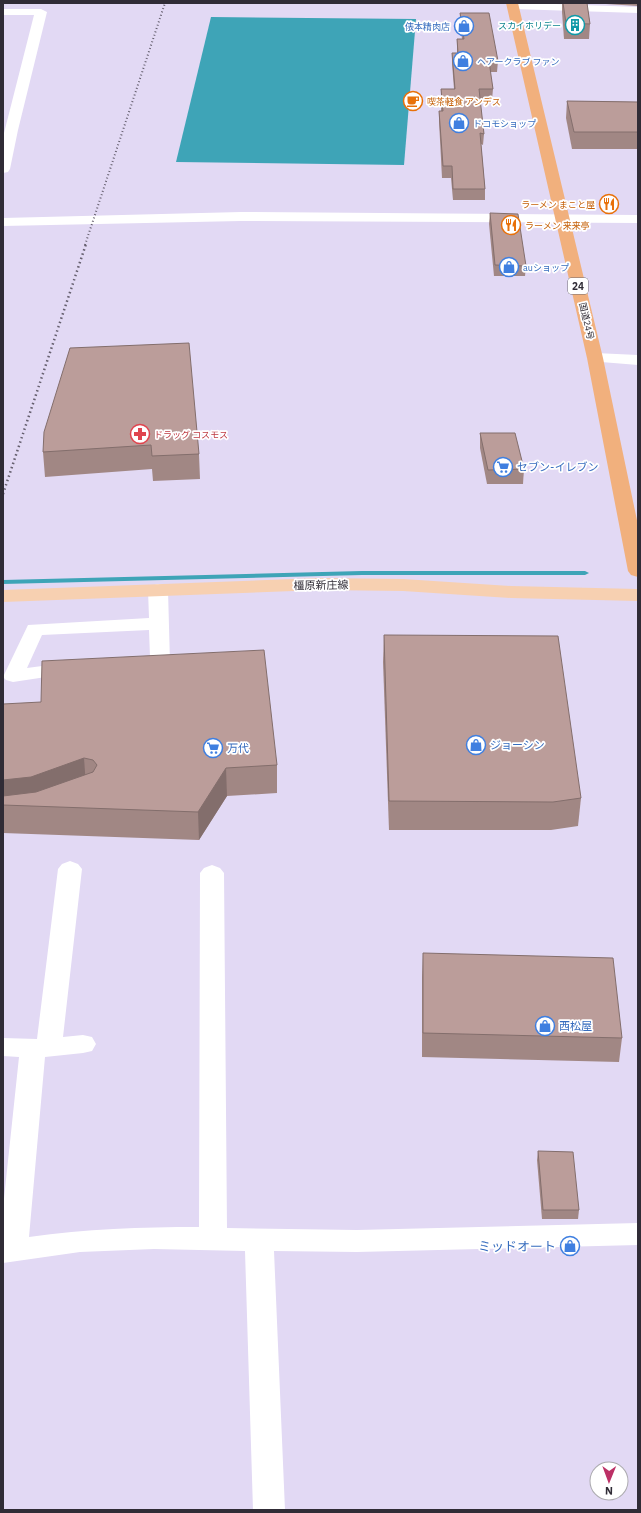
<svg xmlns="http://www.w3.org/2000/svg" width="641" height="1513" font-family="'IBM Plex Sans','Noto Sans JP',sans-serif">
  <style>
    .water { fill: #3ea4b7 }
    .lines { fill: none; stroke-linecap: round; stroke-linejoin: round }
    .stream { fill: #3ea4b7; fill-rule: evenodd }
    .minor { fill: #fff; fill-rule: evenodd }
    .major { fill: #f7d0b1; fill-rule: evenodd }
    .highway { fill: #f1b07d; fill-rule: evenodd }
    .rail-far1 { stroke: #655f6e; stroke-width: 2; stroke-dasharray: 1 2.5; stroke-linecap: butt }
    .rail { stroke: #655f6e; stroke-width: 2.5; stroke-dasharray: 1.5 3; stroke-linecap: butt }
    .wall { fill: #a18784 }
    .shaded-wall { fill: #836e6c }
    .building { fill: #bb9d9a; stroke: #836e6c }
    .labels { text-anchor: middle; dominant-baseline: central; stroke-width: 3.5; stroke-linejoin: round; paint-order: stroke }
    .far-culture-label { font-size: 9px; fill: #0d838f; stroke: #fff; text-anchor: end }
    .far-shop-label { font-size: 9px; fill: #366cbe; stroke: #fff; text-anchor: start }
    .far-food-label { font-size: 9px; fill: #c56008; stroke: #fff; text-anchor: start }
    .far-street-label { font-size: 9px; fill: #302c36; stroke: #fff }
    .far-health-label { font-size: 9px; fill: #be3a42; stroke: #fff; text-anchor: start }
    .shield { fill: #fff; stroke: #6e6b72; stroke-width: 1 }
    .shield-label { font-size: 10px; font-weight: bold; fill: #302c36 }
    .shop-label { font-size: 11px; fill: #366cbe; stroke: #fff; text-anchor: start }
    .street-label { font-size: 11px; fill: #302c36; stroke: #fff }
    .near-shop-label { font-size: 13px; fill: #366cbe; stroke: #fff; text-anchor: end }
  </style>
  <rect width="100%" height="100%" fill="#e2d9f4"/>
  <path class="water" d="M211,17l205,2 -12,146 -228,-3z"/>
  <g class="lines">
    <path class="stream" d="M362,571h223l4,2 -4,2h-223l-359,9v-4z"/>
    <g class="minor">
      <path d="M527,3l111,4v6l-125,-4 -6,-3 4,-3z"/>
      <path d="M3,9h38l6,3 -29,118 -8,39 -2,3 -5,1v-36l31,-122h-31z"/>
      <path d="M241,212l397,3v8l-397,-2 -238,5v-8z"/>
      <path d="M595,353l43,2v10l-49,-4 -2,-3 2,-3z"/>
      <path d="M158,584l7,2 3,4 2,73 -3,4 -29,3 -7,-2 -3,-4 3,-4 19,-3 -1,-27 -107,5 -15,33 45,-6 7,2 3,4 -3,4 -66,10 -7,-2 -3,-3 25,-52 121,-7 -1,-28 3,-4z"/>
      <path d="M70,861l8,3 4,5 -19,168 20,-2 9,2 4,7 -4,7 -9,2 -38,4 -16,180c57,-8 112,-10 170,-10l1,-354 4,-5 8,-3 8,3 4,5 3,355 130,2 281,-7v22l-281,7 -83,-1 11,259h-32l-8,-259 -91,-2 -74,3 -77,11v-55l16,-151 -16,-1v-18l34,1 21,-170 4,-5z"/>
    </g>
    <path class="major" d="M320,578l83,1 108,7 127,3v12l-127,-3 -108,-7 -83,-1 -317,12v-12z"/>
    <path class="highway" d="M506,3h12l85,355 35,167v52l-7,-2 -3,-4 -41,-213z"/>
    <path class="rail-far1" d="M85,245l80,-242"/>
    <path class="rail" d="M3,494l83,-250"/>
  </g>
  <g class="wall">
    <path d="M562,3h25l3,21 -1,15h-25l-2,-27z"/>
    <path d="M606,3h32v3l-32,-2z"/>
    <path d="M460,13l38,48 -1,11h-7l3,17 -1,11h-12l4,34 -1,11 -2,-1 4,45v11h-32l-2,-22h-9l-3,-57v-10h2v-22h13l-2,-26v-10h5v-14h5l-2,-16z"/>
    <path d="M567,101l71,1v47h-66l-6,-31z"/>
    <path d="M490,213l36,53 -1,10h-31l-5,-52z"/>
    <path d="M70,348l129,106 1,25 -47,2 -1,-12 -107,8 -2,-25z"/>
    <path d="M480,433l44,36 -1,15h-36l-7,-36z"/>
    <path d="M384,635l197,163 -3,28 -27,4h-162l-6,-168z"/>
    <path d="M3,704l274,61v28l-50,3 -28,44 -196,-7z"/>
    <path d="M423,953l199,85 -3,24 -197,-5v-80z"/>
    <path d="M538,1151l41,59 -1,9h-36l-5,-59z"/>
  </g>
  <g class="shaded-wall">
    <path d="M84,758l2,28 -83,19v-25z"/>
    <path d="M226,768l1,28 -28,44 -1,-28z"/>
  </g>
  <g class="building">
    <path d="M563,3h24l3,21 -24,-1z"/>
    <path d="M460,13h29l9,48h-9l4,28h-14l5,45 -4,-1 5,56h-32l-1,-23h-9l-4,-55h4l-2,-22h14l-3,-36h6l-1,-14h7z"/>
    <path d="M567,101l71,1v30h-64z"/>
    <path d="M490,213l28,1 8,52 -31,-1z"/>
    <path d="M189,343l10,111 -47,2 -1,-11 -108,7 1,-20 26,-84z"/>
    <path d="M480,433h35l9,36 -36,1z"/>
    <path d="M384,635l174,1 23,162 -28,4 -164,-1z"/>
    <path d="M264,650l13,115 -51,3 -28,44 -195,-7v-9l33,-4 57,-20 4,-7 -4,-5 -9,-2 -53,19 -28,3v-76l38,-2 1,-41z"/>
    <path d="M423,953l190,5 9,80 -199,-5z"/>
    <path d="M538,1151l35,1 6,58h-36z"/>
  </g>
  <defs>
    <symbol id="building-ring" viewBox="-11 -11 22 22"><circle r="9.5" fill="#fff" stroke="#0f9aa8" stroke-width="1.5"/><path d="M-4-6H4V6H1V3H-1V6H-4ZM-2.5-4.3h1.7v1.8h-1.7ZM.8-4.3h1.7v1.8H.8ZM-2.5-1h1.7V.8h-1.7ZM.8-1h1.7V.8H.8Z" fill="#0f9aa8"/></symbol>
    <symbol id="shop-ring" viewBox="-11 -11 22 22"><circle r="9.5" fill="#fff" stroke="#3f7fe0" stroke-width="1.5"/><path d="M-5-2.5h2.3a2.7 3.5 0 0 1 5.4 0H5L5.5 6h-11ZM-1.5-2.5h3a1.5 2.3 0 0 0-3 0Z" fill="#3f7fe0"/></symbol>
    <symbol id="cafe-ring" viewBox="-11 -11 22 22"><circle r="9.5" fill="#fff" stroke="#e8710a" stroke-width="1.5"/><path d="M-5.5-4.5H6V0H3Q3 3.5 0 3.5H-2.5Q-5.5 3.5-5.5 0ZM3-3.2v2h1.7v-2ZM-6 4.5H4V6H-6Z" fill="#e8710a"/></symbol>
    <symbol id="restaurant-ring" viewBox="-11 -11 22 22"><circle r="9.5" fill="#fff" stroke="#e8710a" stroke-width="1.5"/><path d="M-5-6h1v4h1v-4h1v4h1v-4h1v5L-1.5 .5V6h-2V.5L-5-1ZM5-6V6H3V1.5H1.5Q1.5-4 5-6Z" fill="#e8710a"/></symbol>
    <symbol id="pharmacy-ring" viewBox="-11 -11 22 22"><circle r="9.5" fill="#fff" stroke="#e0444e" stroke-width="1.5"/><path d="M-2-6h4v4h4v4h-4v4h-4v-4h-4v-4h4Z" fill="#e0444e"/></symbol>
    <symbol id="supermarket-ring" viewBox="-11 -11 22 22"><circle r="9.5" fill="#fff" stroke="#3f7fe0" stroke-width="1.5"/><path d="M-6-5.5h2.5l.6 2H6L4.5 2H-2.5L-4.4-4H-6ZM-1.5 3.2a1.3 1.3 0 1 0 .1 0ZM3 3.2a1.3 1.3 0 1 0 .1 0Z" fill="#3f7fe0"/></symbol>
  </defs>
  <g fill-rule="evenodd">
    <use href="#building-ring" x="564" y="14" width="22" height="22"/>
    <use href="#shop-ring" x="453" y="15" width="22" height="22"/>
    <use href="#shop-ring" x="452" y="50" width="22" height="22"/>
    <use href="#cafe-ring" x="402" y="90" width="22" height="22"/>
    <use href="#shop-ring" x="448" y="112" width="22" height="22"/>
    <use href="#restaurant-ring" x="598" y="193" width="22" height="22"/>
    <use href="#restaurant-ring" x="500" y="214" width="22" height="22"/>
    <use href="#shop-ring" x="498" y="256" width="22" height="22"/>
    <use href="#pharmacy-ring" x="129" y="423" width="22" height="22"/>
    <use href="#supermarket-ring" x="492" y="456" width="22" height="22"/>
    <use href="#shop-ring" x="465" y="734" width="22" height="22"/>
    <use href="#supermarket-ring" x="202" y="737" width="22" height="22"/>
    <use href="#shop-ring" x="534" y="1015" width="22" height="22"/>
    <use href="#shop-ring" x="559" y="1235" width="22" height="22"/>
  </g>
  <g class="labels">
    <g class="far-culture-label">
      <text x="561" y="25">スカイホリデー</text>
    </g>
    <g class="far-shop-label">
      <text x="450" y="26" text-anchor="end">俵本精肉店</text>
      <text x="477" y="61">ヘアークラブ ファン</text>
      <text x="473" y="123">ドコモショップ</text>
      <text x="523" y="267">auショップ</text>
    </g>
    <g class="far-food-label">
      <text x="427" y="101">喫茶軽食 アンデス</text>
      <text x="595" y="204" text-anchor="end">ラーメン まこと屋</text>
      <text x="525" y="225">ラーメン 来来亭</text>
    </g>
    <g class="far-street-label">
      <text transform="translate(587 321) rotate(77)">国道24号</text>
    </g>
    <g class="far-health-label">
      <text x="154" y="434">ドラッグ コスモス</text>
    </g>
    <rect class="shield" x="568" y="278" width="20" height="16" rx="3"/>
    <g class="shield-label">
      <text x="578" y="286">24</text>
    </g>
    <g class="shop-label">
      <text x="517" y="467">セブン-イレブン</text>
      <text x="490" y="745">ジョーシン</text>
      <text x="227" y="748">万代</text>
      <text x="559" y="1026">西松屋</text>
    </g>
    <g class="street-label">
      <text transform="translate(321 585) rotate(-1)">橿原新庄線</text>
    </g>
    <g class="near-shop-label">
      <text x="556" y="1246">ミッドオート</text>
    </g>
  </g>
  <rect width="641" height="1513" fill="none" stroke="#302c36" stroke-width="8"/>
  <g transform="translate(609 1481) rotate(181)"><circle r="19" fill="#ffffff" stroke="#acabaf"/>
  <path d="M0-3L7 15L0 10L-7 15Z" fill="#bc3066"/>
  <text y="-6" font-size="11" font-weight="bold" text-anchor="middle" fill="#302c36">N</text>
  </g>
</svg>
